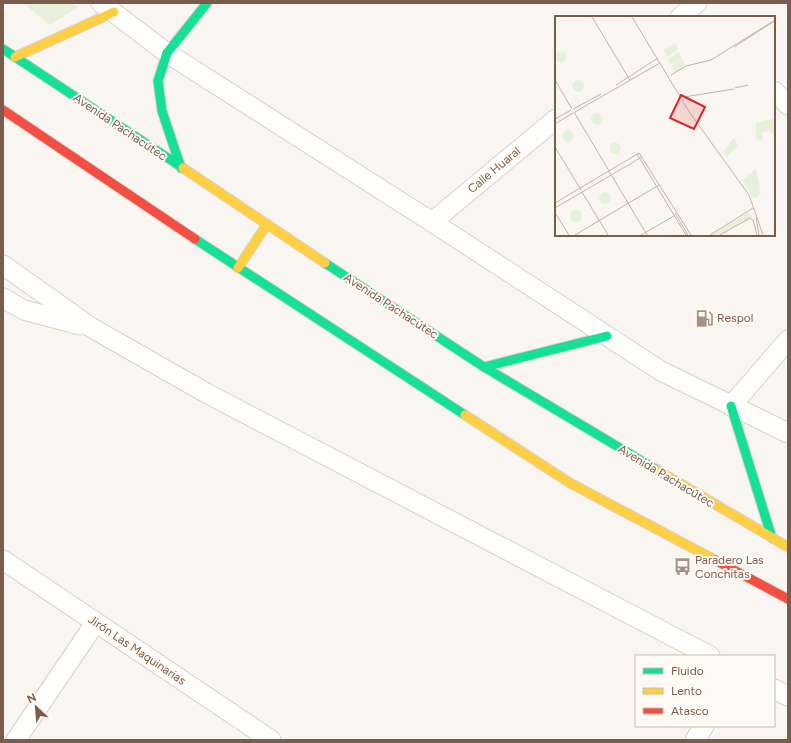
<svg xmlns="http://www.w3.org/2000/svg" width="791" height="743" font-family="Figtree,sans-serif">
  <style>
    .green { fill: #e7f0db }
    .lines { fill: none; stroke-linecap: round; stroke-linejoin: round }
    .street-casing { stroke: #d7d1cb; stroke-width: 21 }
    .fast-casing { stroke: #d9d2cb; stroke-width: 11 }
    .slow-casing { stroke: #d9d2cb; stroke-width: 11 }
    .jam-casing { stroke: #d9d2cb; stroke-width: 11 }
    .street { stroke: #fefefd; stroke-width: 19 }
    .fast { stroke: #16e098; stroke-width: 9 }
    .slow { stroke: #ffcf43; stroke-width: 9 }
    .jam { stroke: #f24e42; stroke-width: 9 }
    .labels { text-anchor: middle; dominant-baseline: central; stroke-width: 4; stroke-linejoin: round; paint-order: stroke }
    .street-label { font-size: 12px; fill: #7a5c4d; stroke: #fffaf3 }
    .poi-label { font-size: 12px; fill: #7a5c4d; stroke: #fffaf3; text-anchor: start }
    .inset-road { fill: none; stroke: #c2b3aa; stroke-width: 1 }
    .view { fill: #d62828; fill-opacity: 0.15; stroke: #d62828; stroke-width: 2 }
    .inset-edge { fill: none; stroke: #7a5c4d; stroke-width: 2 }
  </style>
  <rect width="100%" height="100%" fill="#f9f5f0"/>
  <path class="green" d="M23,3h48l7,4 -28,18z"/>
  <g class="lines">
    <defs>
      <g id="street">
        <path d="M101,3l66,50 265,169 229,149 127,62"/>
        <path d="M680,17l17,-14"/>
        <path d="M774,91l14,14"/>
        <path d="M432,222l124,-103"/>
        <path d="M3,265l89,63 116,66 502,262"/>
        <path d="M3,298l21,12 56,15"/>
        <path d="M731,406l57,-66"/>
        <path d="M3,560l268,180"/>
        <path d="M774,689l14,7"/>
        <path d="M16,740l80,-118"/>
        <path d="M695,740l9,-14"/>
      </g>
      <g id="fast">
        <path d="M3,49l180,119"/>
        <path d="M167,53l40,-50"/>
        <path d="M167,53l-9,28 4,30 19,57"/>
        <path d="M195,239l270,176"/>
        <path d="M325,263l159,104 173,103"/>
        <path d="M484,367l123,-31"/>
        <path d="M731,406l41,132"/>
      </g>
      <g id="slow">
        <path d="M15,57l99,-45"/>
        <path d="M183,168l142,95"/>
        <path d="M238,268l29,-44"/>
        <path d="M465,415l105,68 145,77"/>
        <path d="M657,470l131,77"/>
      </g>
      <g id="jam">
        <path d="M3,110l192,129"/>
        <path d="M715,560l73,39"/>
      </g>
    </defs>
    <use href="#street" class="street-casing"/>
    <use href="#fast" class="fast-casing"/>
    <use href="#slow" class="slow-casing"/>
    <use href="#jam" class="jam-casing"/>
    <use href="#street" class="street"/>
    <use href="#fast" class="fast"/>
    <use href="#slow" class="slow"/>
    <use href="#jam" class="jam"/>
  </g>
  <defs>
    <symbol id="fuel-bare" viewBox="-9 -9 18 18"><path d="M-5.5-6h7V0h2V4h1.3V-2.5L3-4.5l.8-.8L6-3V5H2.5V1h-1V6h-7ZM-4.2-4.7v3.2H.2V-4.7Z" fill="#a69286" stroke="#fffaf3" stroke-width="2.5" paint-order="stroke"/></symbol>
    <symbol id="bus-bare" viewBox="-9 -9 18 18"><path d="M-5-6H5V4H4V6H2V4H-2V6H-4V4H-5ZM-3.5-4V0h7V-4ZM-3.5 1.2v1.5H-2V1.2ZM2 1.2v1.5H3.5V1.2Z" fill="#a69286" stroke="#fffaf3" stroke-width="2.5" paint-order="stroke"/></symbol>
  </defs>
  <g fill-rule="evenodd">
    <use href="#fuel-bare" x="692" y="306" width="25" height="25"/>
    <use href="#bus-bare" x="670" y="554" width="25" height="25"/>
  </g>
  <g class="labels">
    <g class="street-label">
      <text transform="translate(120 127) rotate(34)">Avenida Pachacútec</text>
      <text transform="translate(494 170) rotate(-40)">Calle Huaral</text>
      <text transform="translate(391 306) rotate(33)">Avenida Pachacútec</text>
      <text transform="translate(666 476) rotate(31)">Avenida Pachacútec</text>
      <text transform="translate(137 650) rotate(34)">Jirón Las Maquinarias</text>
    </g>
    <g class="poi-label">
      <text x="717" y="318">Respol</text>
      <text x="695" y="560">Paradero Las<tspan x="695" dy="14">Conchitas</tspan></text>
    </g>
  </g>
  <g transform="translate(555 16)">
    <rect width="220" height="220" fill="#f9f5f0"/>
    <path d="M121,27l2,7 -11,7 -3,-7zM0.5 41a5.5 5.5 0 1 1 11 0a5.5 5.5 0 1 1-11 0ZM124,36l3,6 -12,7 -2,-6zM127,43l3,6 -11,7 -3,-6zM17 70a6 6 0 1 1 12 0a6 6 0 1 1-12 0ZM36 103a6 6 0 1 1 12 0a6 6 0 1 1-12 0ZM217,103h3v17l-6,-5 -7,1 1,8 -7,-1v-16zM7.5 120a5.5 5.5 0 1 1 11 0a5.5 5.5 0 1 1-11 0ZM179,121l4,9 -11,11 -4,-5zM54.5 132a5.5 5.5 0 1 1 11 0a5.5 5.5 0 1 1-11 0ZM201,153l5,25 -7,5 -12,-19zM44 182a6 6 0 1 1 12 0a6 6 0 1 1-12 0ZM15 200a6 6 0 1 1 12 0a6 6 0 1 1-12 0ZM194,196l2,6 -32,17h-8z" fill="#e7f0db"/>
    <path class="inset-road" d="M37,1l38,63M77,1l58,96 59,82 14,40M179,31l39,-25M116,59l15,-9 25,-6 64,-40M0,64l17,29M61,69l42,-27M180,72l13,-3M129,81l50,-8M18,93l28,-15M19,96l73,123M20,96l85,-49M0,103l16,-9M0,108l18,-11M0,131l26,43M82,138l49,81M27,176l26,43M0,187l84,-50 52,82M0,192l87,-51M0,197l14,22M120,197l13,22M201,201l3,18M20,219l84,-50M86,219l33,-19M155,219l43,-27M165,219l30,-17 3,2 4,15"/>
    <path class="view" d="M126,79l24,12 -11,22 -24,-11z"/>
    <rect width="220" height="220" class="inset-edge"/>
  </g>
  <rect width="791" height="743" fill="none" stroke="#7a5c4d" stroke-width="8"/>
  <rect x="635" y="655" width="140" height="72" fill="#fffaf3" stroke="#cabbb1"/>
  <rect x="643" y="668" width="20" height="6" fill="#16e098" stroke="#cabbb1"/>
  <text x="671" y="675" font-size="12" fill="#7a5c4d">Fluido</text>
  <rect x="643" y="688" width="20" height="6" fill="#ffcf43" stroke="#cabbb1"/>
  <text x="671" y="695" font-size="12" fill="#7a5c4d">Lento</text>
  <rect x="643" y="708" width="20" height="6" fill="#f24e42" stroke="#cabbb1"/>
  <text x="671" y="715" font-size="12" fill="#7a5c4d">Atasco</text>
  <g transform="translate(36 707) rotate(334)" stroke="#fffaf3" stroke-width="3" paint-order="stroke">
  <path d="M0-3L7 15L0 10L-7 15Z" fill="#7a5c4d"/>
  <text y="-6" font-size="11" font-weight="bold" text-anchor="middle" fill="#7a5c4d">N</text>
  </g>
</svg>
